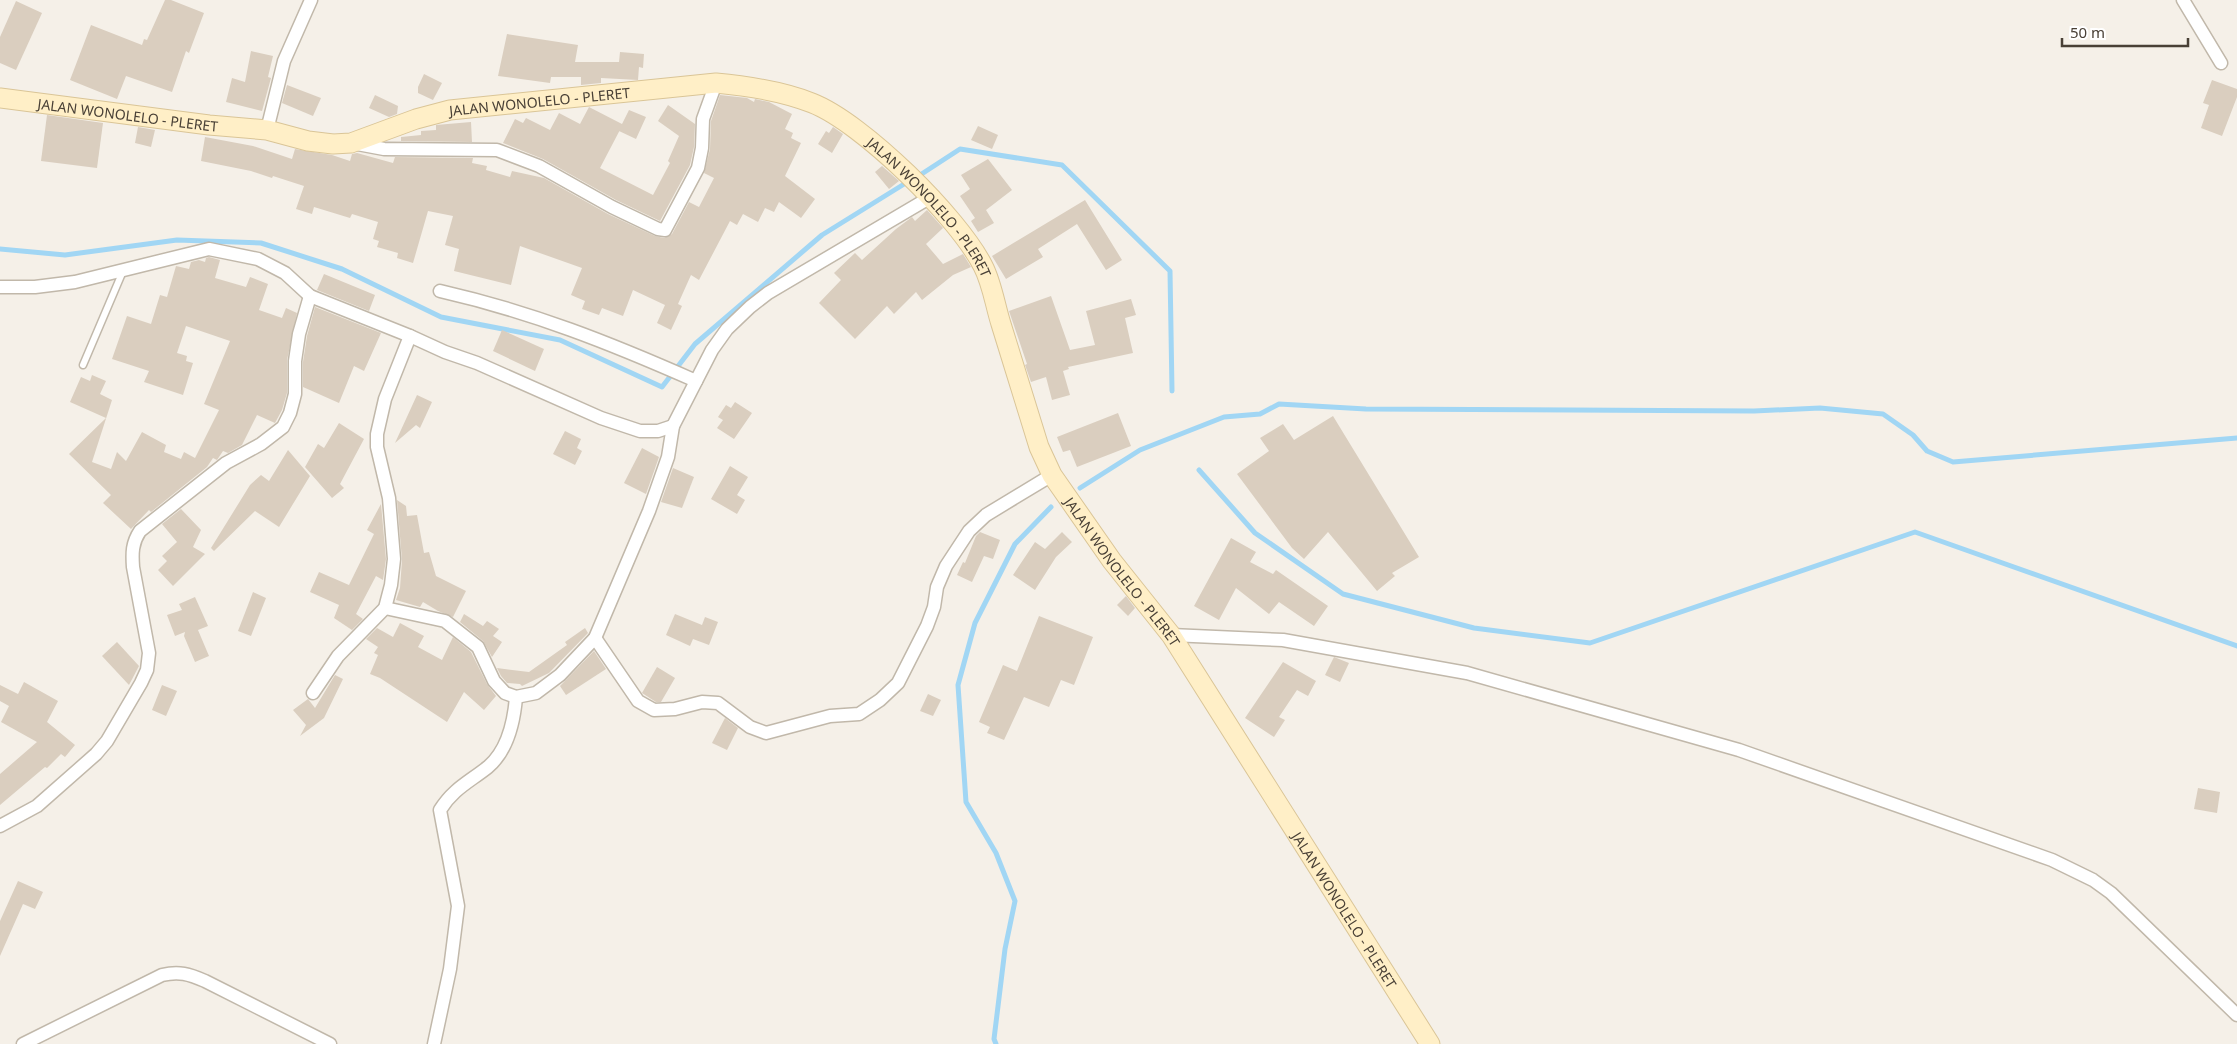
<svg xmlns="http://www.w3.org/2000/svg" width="2237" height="1044" font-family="'Noto Sans',sans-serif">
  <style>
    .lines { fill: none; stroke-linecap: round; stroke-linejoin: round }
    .stream { stroke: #a1d6f4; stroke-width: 5 }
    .building { fill: #dacebf }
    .lane-casing { stroke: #c1b8aa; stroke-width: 9 }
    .street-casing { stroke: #c1b8aa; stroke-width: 15 }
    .secondary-casing { stroke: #dac597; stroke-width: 21 }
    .lane { stroke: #fff; stroke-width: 6 }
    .street { stroke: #fff; stroke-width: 12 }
    .secondary { stroke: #ffefc7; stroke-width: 19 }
    .labels { text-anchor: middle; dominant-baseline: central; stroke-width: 5; stroke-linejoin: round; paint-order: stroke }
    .street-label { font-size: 14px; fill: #494036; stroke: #fff }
  </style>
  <rect width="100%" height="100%" fill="#f5f0e8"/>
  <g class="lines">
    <g class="stream">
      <path d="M917,177l43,-28 102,16 108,106 2,120"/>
      <path d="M0,249l65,6 112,-15 84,3 81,26 99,48 119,23 102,47 33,-43 127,-109 87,-54"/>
      <path d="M1199,470l56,63 88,61 131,34 116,15 325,-111 322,114"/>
      <path d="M1080,488l60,-38 84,-33 36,-3 19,-10 87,5 388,2 66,-3 63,6 30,21 14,16 26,11 284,-24"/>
      <path d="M996,1044l-2,-5 11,-90 10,-48 -19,-48 -30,-51 -8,-117 17,-62 40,-79 36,-37"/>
    </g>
  </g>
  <g class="building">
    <path d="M165,0h6l33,13 -15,40 -3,-2 -14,41 -46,-16 -9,23 -47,-19 21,-55 51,20 2,-6 3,1z"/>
    <path d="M16,1l26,12 -26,57 -16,-7v-26z"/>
    <path d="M507,34l71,11 -3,17h44l1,-10 24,2 -1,14 -4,-1 -1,13 -37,-2v5l-20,2v-8h-30l-1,6 -52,-7z"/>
    <path d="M251,51l22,5 -5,21 3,1 -9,33 -36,-9 6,-24 13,4z"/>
    <path d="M424,74l18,9 -9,17 -15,-7v-6z"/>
    <path d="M2212,80l25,9v8l-15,39 -21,-8 8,-23 -6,-2z"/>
    <path d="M287,85l34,13 -8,18 -31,-13z"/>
    <path d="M375,95l23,11 -1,8 -8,3 -20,-9z"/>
    <path d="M720,95l27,3 7,4 1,-3 14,3 23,12 -7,15 8,4 -2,5 10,5 -16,33 30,23 -14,19 -22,-16 -5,10 -9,-4 -7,14 -15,-8 -6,11 -7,-4 -31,59 -8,-5 -13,29 4,2 -11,24 -14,-7 8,-18 -32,-15 -10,26 -21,-8 -3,7 -17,-6 3,-8 -14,-6 11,-27 -62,-22 -9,39 -57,-14 5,-22 -14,-4 8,-29 -25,-5 -15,52 -16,-5 1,-5 -21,-6 2,-6 -6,-2 5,-17 -26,-8 -2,4 -36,-11 -2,7 -16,-5 8,-23 -31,-10 -1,2 -21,-7 -50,-10 4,-24 48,9 39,13 3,-10 37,6 18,6 2,-7 5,-1 36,10 2,-6 78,1 -1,5 15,3 -1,4 24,7 2,-6 32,7 64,36 47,22 9,2 8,-4 17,-32 10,5 15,-29 -10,-5 6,-24 1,-28z"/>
    <path d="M668,105l27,19 -1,23 -4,18 -30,56 -44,-21 -73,-41 -40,-16 12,-24 8,4 3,-5 24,12 9,-17 21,11 9,-17 33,17 7,-14 17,7 -10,22 -17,-8 3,-5 -22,42 53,27 17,-32 -2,-2 11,-25 -21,-15z"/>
    <path d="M47,115l56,8 -6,45 -56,-7z"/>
    <path d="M471,122l1,20 -71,-1v-4l20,-2v-4l15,-1v-5z"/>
    <path d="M978,126l20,9 -6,14 -21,-9z"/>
    <path d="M138,127l17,3 -4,17 -16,-4z"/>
    <path d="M833,127l10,7 -11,19 -14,-9 8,-13 3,2z"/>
    <path d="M988,159l24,31 -26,20 8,13 -16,9 -7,-11 4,-3 -15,-22 10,-7 -9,-14z"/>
    <path d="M882,166l17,15 -10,8 -14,-17z"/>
    <path d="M1085,200l37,60 -16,10 -29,-46 -39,25 5,8 -37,22 -14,-23z"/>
    <path d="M927,210l16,18 -17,16 17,20 20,-10 8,13 -18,8 -31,25 -6,-8 -22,22 -7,-8 -32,33 -36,-36 22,-23 -7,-7 21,-20 7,7 34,-31 16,-12 3,4z"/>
    <path d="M209,257l11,3 -5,18 31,9 4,-10 18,7 -9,26 23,8 4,-10 11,5 -10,47v33l-5,17 -7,13 -18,-8 -15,30 -14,8 -5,-2 -6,9 -4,-2 -6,9 -56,45 -2,-2 -18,19 -28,-26 8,-8 -42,-41 37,-36 -36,-16 11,-25 9,4 2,-6 14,6 -6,13 12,6 -20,62 19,7 6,-17 9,9 16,-29 24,13 -2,7 17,7 3,-7 11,6 24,-48 -15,-6 26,-63 -44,-15 -9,27 10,3 -1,5 7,2 -10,32 -39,-13 5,-11 -37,-12 15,-43 24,8 9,-29 7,2 9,-31 13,3 2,-7 8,-2 6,2 1,-4z"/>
    <path d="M324,274l51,21 -6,16 -52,-21z"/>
    <path d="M1051,296l19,54 25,-5 -9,-34 45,-12 5,16 -11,3 8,35 -65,14 1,2 -6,2 7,24 -18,5 -6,-23 -15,5 -6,-17 2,-1 -18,-53z"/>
    <path d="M315,307l66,26 -17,38 -10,-5 -15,37 -36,-16v-25l4,-26z"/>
    <path d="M502,330l42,19 -9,22 -42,-20z"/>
    <path d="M417,395l15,7 -12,26 -4,-3 -21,18z"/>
    <path d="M735,402l17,11 -18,26 -17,-11 6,-8 -5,-3 8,-12 5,3z"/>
    <path d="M1118,413l13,33 -54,21 -7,-17 -7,2 -6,-15z"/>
    <path d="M1333,416l86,141 -27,16 3,3 -18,15 -49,-59 -24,27 -12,-11 -55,-74 32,-23 -9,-13 23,-14 11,16z"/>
    <path d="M339,423l25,16 -24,45 4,4 -12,10 -27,-31 13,-23 6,4z"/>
    <path d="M565,431l16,8 -4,9 5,3 -7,14 -22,-11z"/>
    <path d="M642,448l17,9 -13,37 -22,-11z"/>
    <path d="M288,450l22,26 -31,51 -24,-16 -41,40 -3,-3 39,-63 11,-10 8,6z"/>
    <path d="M730,466l18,11 -11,18 8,5 -8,14 -26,-15z"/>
    <path d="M673,468l21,9 -12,31 -21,-6z"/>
    <path d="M397,500l9,6 1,10 10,-1 7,38 5,-1 7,24 30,15 -13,26 -15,-6 -15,-9 -3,5 -24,-7 4,-12 2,-28z"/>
    <path d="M381,504l5,55 -3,21 -7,-4 -20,38 7,5 -11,11 -18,-12 5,-13 -29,-13 9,-20 30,13 25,-51 -7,-4z"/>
    <path d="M181,509l20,21 -8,17 12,7 -32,32 -15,-16 9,-9 -5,-5 15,-14 -15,-18z"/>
    <path d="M980,532l20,8 -7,19 -9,-3 -12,26 -15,-7 6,-13 2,1 11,-27z"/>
    <path d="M1062,532l10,10 -16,15 -21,33 -22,-15 22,-33 10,7z"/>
    <path d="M1231,538l25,14 -6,10 23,12 3,-4 52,36 -14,20 -35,-24 -10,12 -33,-26 -17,32 -25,-14z"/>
    <path d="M253,592l13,6 -15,38 -13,-5z"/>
    <path d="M1126,596l9,12 -7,8 -11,-11z"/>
    <path d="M195,597l13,29 -10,4 11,26 -14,6 -11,-26 1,-4 -10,4 -8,-21 15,-5 -3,-6z"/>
    <path d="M464,614l19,12 4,-5 12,8 -6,7 9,6 -10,15 -9,-16 -23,-19z"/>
    <path d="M675,614l27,11 3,-8 13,5 -9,23 -16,-6 -3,7 -24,-11z"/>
    <path d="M1039,616l54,21 -19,48 -13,-5 -12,27 -25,-10 -20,43 -17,-7 3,-6 -11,-5 24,-57 14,6z"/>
    <path d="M400,623l24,13 -6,11 24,13 11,-23 18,15 16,32 9,12 -12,14 -20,-18 -17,30 -67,-44 -10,-4 8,-19 -4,-2 4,-6 -12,-8 11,-11 16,9z"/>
    <path d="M585,628l3,5 -39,40 -27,13 -2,-2 -13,-1 -6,-7 -4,-8 32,4 38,-27 -2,-3z"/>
    <path d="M117,642l22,24 -10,19 -27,-29z"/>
    <path d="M594,651l12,18 -40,26 -6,-9z"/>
    <path d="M1334,657l15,6 -9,19 -15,-7z"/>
    <path d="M1283,662l33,19 -8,15 -11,-6 -18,27 6,3 -11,17 -29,-19z"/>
    <path d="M657,667l18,11 -14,24h-5l-14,-9z"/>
    <path d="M335,675l8,4 -19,39 -24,18 6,-11 -13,-15 15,-11 7,9z"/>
    <path d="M24,682l34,19 -11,21 28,23 -10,12 -4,-3 -14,14 -2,-1 -45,38v-31l37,-32 -36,-20 8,-16 -9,-5v-16l18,9z"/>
    <path d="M162,685l15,6 -11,25 -14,-6z"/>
    <path d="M928,694l13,6 -8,16 -13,-5z"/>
    <path d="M725,718l13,10 -11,22 -15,-7z"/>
    <path d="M2198,788l22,4 -3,21 -23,-4z"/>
    <path d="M18,881l25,11 -8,17 -12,-5 -23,52v-35z"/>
  </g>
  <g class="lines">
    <defs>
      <path id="lane" d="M83,365l40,-94"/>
      <g id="street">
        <path d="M2183,0l38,63"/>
        <path d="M267,130l17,-69 27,-61"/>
        <path d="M352,143l32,6 113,1 42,16 73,41 46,22 7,1 33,-62 4,-20 1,-29 13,-36"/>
        <path d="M0,287h35l40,-5 134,-33 49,10 27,14 25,23 100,40 35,16 32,11 124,55 39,13h18l15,-5"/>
        <path d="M440,291c92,21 170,52 256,90"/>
        <path d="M385,608l60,13 33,26 16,34 11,12 11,4 20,-4 24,-18 35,-37 54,-127 19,-54 5,-31 39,-76 15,-21 23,-22 18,-14 161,-95"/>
        <path d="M1171,635l112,5 184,33 272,77 313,110 41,20 18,13 126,122"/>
        <path d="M595,638l43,63 16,9 21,-1 27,-7 16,1 32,24 16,6 64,-17 29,-2 21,-14 18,-17 29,-57 7,-19 3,-20 9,-21 23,-35 17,-16 66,-40"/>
        <path d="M313,693l25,-37 47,-48 6,-23 3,-26 -5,-61 -12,-51v-13l8,-35 25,-63"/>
        <path d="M0,826l37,-20 59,-52 11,-13 34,-58 6,-13 2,-17 -16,-86c-1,-14 -1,-24 7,-36l86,-68 35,-19 22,-17 7,-14 5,-19v-33l4,-27 11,-38"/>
        <path d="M23,1044l139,-69c17,-4 27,-1 43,6l125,63"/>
        <path d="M434,1044l16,-75 8,-63 -18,-96c13,-21 29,-28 48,-43 20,-17 26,-45 28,-70"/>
      </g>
      <g id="secondary">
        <path id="s1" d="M0,98l209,27 58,5 41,11 25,3 18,-1 65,-24 34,-9 266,-27c32,3 66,8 96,20 51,20 146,114 171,163 9,17 12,39 18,58 13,41 25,82 38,123l13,28 60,86 59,74 259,409"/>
      </g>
    </defs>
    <use href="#lane" class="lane-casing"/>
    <use href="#street" class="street-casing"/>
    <use href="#secondary" class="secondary-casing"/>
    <use href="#lane" class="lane"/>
    <use href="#street" class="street"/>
    <use href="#secondary" class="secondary"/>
  </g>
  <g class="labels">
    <g class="street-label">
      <text stroke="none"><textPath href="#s1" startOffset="549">JALAN WONOLELO - PLERET</textPath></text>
      <text stroke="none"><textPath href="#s1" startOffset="129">JALAN WONOLELO - PLERET</textPath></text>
      <text stroke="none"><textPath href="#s1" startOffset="984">JALAN WONOLELO - PLERET</textPath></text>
      <text stroke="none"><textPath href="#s1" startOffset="1404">JALAN WONOLELO - PLERET</textPath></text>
      <text stroke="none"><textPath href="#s1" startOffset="1809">JALAN WONOLELO - PLERET</textPath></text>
    </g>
  </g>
  <path d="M2062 38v8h126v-8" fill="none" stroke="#494036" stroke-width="2.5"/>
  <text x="2070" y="38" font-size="15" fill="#494036" stroke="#ffffff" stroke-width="4" paint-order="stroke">50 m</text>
</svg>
